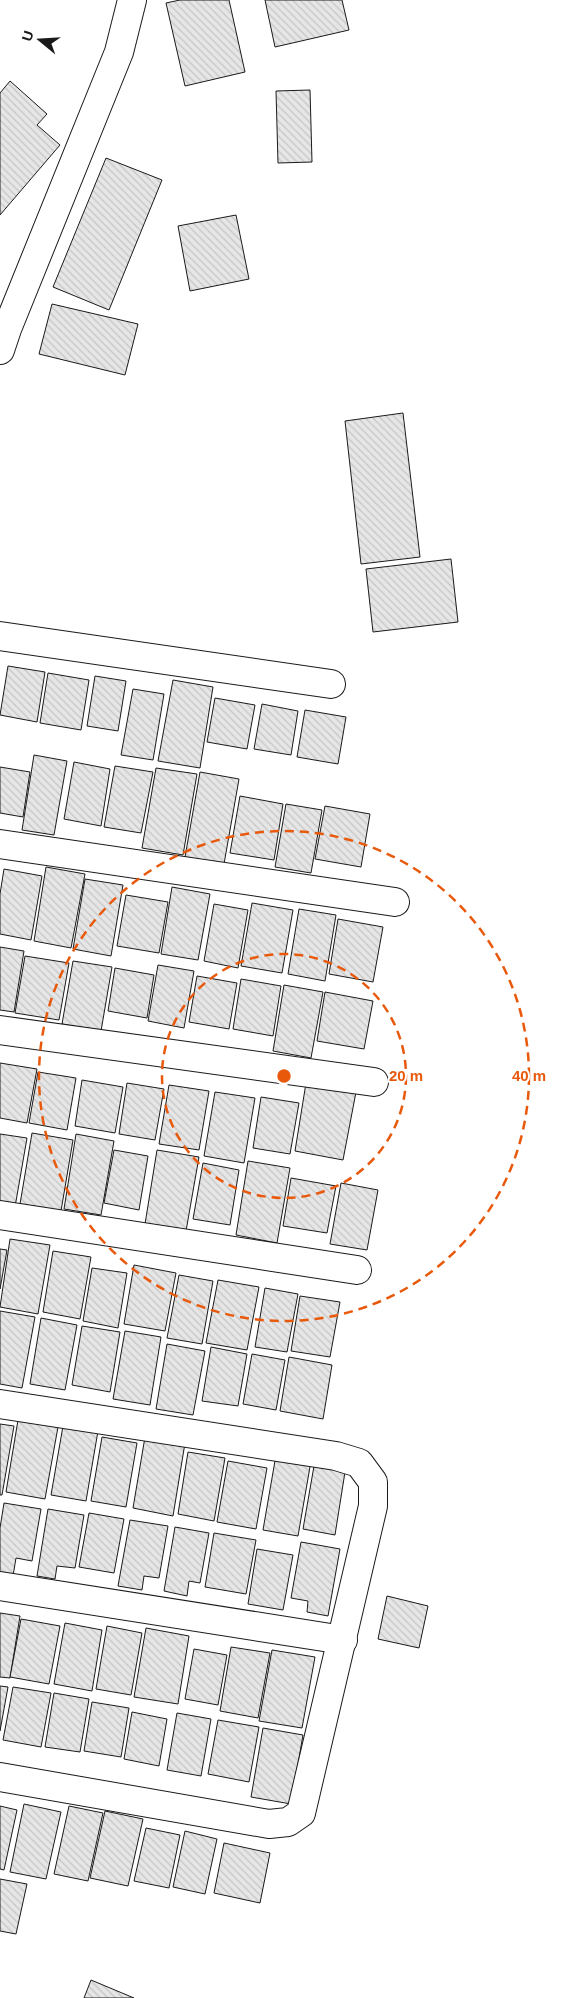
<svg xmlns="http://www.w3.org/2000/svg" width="561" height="1998" font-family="Helvetica,sans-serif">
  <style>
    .building { fill: url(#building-back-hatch); stroke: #1a1a1a }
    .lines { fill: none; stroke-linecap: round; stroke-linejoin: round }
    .street-casing { stroke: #1a1a1a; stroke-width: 30 }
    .street { stroke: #fff; stroke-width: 28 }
    .ring { fill: none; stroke: #e8590c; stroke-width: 2.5; stroke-dasharray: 9 6 }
    .centre { fill: #e8590c; stroke: #fff; stroke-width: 2.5 }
    .ring-label { font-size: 15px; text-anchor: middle; font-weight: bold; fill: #e8590c; stroke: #fff; stroke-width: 4; stroke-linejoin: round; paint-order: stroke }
  </style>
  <defs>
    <pattern id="building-back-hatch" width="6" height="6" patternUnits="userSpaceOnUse" patternTransform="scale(1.25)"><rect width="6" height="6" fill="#e6e6e6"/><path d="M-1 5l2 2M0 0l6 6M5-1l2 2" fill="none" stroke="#c5c5c5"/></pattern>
  </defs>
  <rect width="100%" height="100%" fill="#fff"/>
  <g class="building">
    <path d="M180,0h49l16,72 -60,14 -19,-83z"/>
    <path d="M265,0h77l7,30 -74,17z"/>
    <path d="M10,81l37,33 -10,11 23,20 -60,70v-122z"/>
    <path d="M310,90l2,72 -34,1 -2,-72z"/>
    <path d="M106,158l56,22 -53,130 -56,-23z"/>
    <path d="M236,215l13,64 -59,12 -12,-65z"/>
    <path d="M52,304l86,20 -13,51 -86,-21z"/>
    <path d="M403,413l17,144 -59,7 -16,-143z"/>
    <path d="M451,559l7,63 -85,10 -7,-63z"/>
    <path d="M8,666l37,6 -8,50 -37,-7z"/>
    <path d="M48,673l41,7 -8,50 -41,-7z"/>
    <path d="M95,676l31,5 -8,50 -31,-5z"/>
    <path d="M173,680l40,7 -13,81 -42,-7z"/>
    <path d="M133,689l31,5 -11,66 -32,-5z"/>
    <path d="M215,698l40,7 -8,44 -40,-7z"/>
    <path d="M262,704l36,7 -7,44 -37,-6z"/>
    <path d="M305,710l41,7 -8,47 -41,-7z"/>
    <path d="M34,755l33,6 -13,74 -32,-5z"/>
    <path d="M74,762l36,7 -9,57 -37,-7z"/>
    <path d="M115,766l38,6 -12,61 -37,-6z"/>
    <path d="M0,767l30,5 -7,45 -23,-4z"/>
    <path d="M156,768l41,6 -14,81 -41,-7z"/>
    <path d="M200,772l39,7 -15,85 -39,-7z"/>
    <path d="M240,796l43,8 -9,56 -44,-7z"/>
    <path d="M286,804l36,6 -11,63 -36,-6z"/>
    <path d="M325,806l45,8 -9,53 -46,-8z"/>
    <path d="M46,867l39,7 -14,74 -37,-7z"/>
    <path d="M4,869l38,7 -11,64 -31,-6v-40z"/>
    <path d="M85,879l38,6 -12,71 -38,-7z"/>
    <path d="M172,887l38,7 -12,66 -37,-6z"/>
    <path d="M126,895l42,7 -9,51 -42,-7z"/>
    <path d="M252,903l41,7 -11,63 -41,-7z"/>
    <path d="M214,904l34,6 -10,58 -34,-7z"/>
    <path d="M299,909l37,6 -11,66 -37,-7z"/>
    <path d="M338,919l45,8 -10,55 -44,-8z"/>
    <path d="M0,947l24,4 -10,61 -14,-2z"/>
    <path d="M25,956l44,7 -10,57 -44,-7z"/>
    <path d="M73,961l39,6 -11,64 -39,-7z"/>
    <path d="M158,965l36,6 -10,57 -36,-7z"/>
    <path d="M115,968l39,7 -7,43 -39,-7z"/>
    <path d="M197,976l40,7 -8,46 -40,-7z"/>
    <path d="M241,979l40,7 -8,50 -40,-7z"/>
    <path d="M284,985l39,7 -12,66 -38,-7z"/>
    <path d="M325,992l48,9 -9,48 -47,-8z"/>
    <path d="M0,1063l37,6 -10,54 -27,-5z"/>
    <path d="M38,1072l38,6 -9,52 -38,-7z"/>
    <path d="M82,1080l41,7 -8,46 -40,-7z"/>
    <path d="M127,1083l37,6 -9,51 -36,-6z"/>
    <path d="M306,1083l50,9 -13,68 -48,-9z"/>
    <path d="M169,1085l40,6 -10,59 -40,-6z"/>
    <path d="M215,1092l40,6 -11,65 -40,-7z"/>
    <path d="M261,1097l38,6 -9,51 -37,-6z"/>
    <path d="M32,1133l41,7 -12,71 -41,-7z"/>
    <path d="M0,1134l27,4 -12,69 -15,-2z"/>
    <path d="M76,1134l38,7 -13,74 -37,-6z"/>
    <path d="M114,1150l34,6 -9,54 -35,-7z"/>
    <path d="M157,1150l42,7 -13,74 -41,-7z"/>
    <path d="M248,1161l42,7 -13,75 -41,-8z"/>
    <path d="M203,1163l36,7 -9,55 -37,-6z"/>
    <path d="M291,1178l45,8 -9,47 -44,-7z"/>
    <path d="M341,1183l37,7 -11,60 -37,-6z"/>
    <path d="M10,1239l40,6 -12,69 -38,-7z"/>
    <path d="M0,1249l7,1 -7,39z"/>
    <path d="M53,1251l38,6 -11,62 -37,-7z"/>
    <path d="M134,1265l42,8 -11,58 -41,-7z"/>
    <path d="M92,1268l35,5 -9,55 -35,-7z"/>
    <path d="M179,1275l34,6 -11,63 -35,-6z"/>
    <path d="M218,1280l41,7 -12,63 -41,-7z"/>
    <path d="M265,1288l33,6 -11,58 -32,-5z"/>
    <path d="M300,1296l40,6 -10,55 -39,-6z"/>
    <path d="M0,1311l35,6 -13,71 -22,-4z"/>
    <path d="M41,1318l36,7 -12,65 -35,-6z"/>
    <path d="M82,1326l38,6 -10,60 -38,-7z"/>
    <path d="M125,1331l36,6 -11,68 -37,-6z"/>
    <path d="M167,1344l38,7 -12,64 -37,-6z"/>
    <path d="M211,1347l36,7 -9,52 -36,-5z"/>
    <path d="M252,1354l33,6 -9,50 -33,-6z"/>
    <path d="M289,1357l43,8 -9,54 -43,-8z"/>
    <path d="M18,1420l40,7 -13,72 -39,-7z"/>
    <path d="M0,1424l14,2 -12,69h-2z"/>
    <path d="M63,1426l35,5 -12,70 -35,-6z"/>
    <path d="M102,1437l35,6 -11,64 -35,-6z"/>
    <path d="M145,1437l40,6 -12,73 -40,-8z"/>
    <path d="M188,1452l37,6 -11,63 -36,-7z"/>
    <path d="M276,1455l35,6 -13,75 -35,-6z"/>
    <path d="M228,1461l39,7 -11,61 -39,-7z"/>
    <path d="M314,1466l31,6 -10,63 -32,-6z"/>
    <path d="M4,1503l37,6 -9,52 -16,-3 -3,18 -13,-2v-46z"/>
    <path d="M48,1509l36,6 -9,53 -18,-2 -2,13 -18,-3z"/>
    <path d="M89,1513l35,6 -10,54 -35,-6z"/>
    <path d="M130,1520l38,6 -9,52 -15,-2 -2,14 -24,-4z"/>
    <path d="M175,1527l34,6 -9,50 -11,-2 -2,15 -23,-5z"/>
    <path d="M214,1533l42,7 -10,54 -41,-7z"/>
    <path d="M301,1542l39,7 -12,67 -21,-4 1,-11 -17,-3z"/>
    <path d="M257,1549l36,6 -10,55 -35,-6z"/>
    <path d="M387,1596l41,10 -9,42 -41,-9z"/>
    <path d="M0,1613l20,3 -10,62 -10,-1z"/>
    <path d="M21,1619l39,7 -11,58 -39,-7z"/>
    <path d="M65,1623l37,7 -10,61 -38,-7z"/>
    <path d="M107,1626l35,7 -11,62 -35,-6z"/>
    <path d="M146,1628l43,8 -11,68 -44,-7z"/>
    <path d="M231,1647l39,6 -12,65 -38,-7z"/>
    <path d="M194,1649l33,6 -9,50 -33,-6z"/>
    <path d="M272,1650l43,7 -13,71 -43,-7z"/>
    <path d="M0,1686l8,1 -8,44z"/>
    <path d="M13,1687l38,6 -10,54 -38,-7z"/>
    <path d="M54,1693l35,6 -9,53 -35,-5z"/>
    <path d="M92,1702l37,6 -8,49 -37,-6z"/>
    <path d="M132,1712l35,7 -8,47 -35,-7z"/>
    <path d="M177,1713l34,6 -10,57 -34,-6z"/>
    <path d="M218,1720l41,7 -10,55 -41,-8z"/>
    <path d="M263,1728l40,7 -12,69 -40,-7z"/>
    <path d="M24,1804l37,8 -15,67 -36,-7z"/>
    <path d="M0,1806l17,4 -13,60 -4,-1z"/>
    <path d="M69,1806l34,7 -15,68 -34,-7z"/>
    <path d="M105,1811l38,8 -15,67 -38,-8z"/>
    <path d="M146,1828l34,7 -11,53 -35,-7z"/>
    <path d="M185,1831l32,8 -12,55 -32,-7z"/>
    <path d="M224,1843l46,10 -10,50 -46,-10z"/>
    <path d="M0,1879l27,5 -11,50 -16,-3z"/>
    <path d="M91,1980l43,18h-50z"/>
  </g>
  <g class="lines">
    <defs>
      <g id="street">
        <path d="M0,350l7,-21 112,-277 13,-52"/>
        <path d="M0,636l331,48"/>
        <path d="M0,844l395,58"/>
        <path d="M0,1030l374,52"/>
        <path d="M0,1215l357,55"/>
        <path d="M0,1404l336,52 23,7 14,19v24l-72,307 -13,9 -19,2 -269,-47"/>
        <path d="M0,1586l343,54"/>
      </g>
    </defs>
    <use href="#street" class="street-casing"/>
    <use href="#street" class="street"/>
  </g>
  <g class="ring">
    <circle cx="284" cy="1076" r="122"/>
    <circle cx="284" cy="1076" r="245"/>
  </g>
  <circle cx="284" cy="1076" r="8" class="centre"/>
  <g class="ring-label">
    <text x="406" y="1081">20 m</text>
    <text x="529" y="1081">40 m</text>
  </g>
  <g transform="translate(40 40) rotate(288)" stroke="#ffffff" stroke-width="4" paint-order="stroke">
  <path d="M0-4L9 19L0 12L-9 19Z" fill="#1a1a1a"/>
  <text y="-8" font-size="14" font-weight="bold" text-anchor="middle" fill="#1a1a1a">U</text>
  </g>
</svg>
